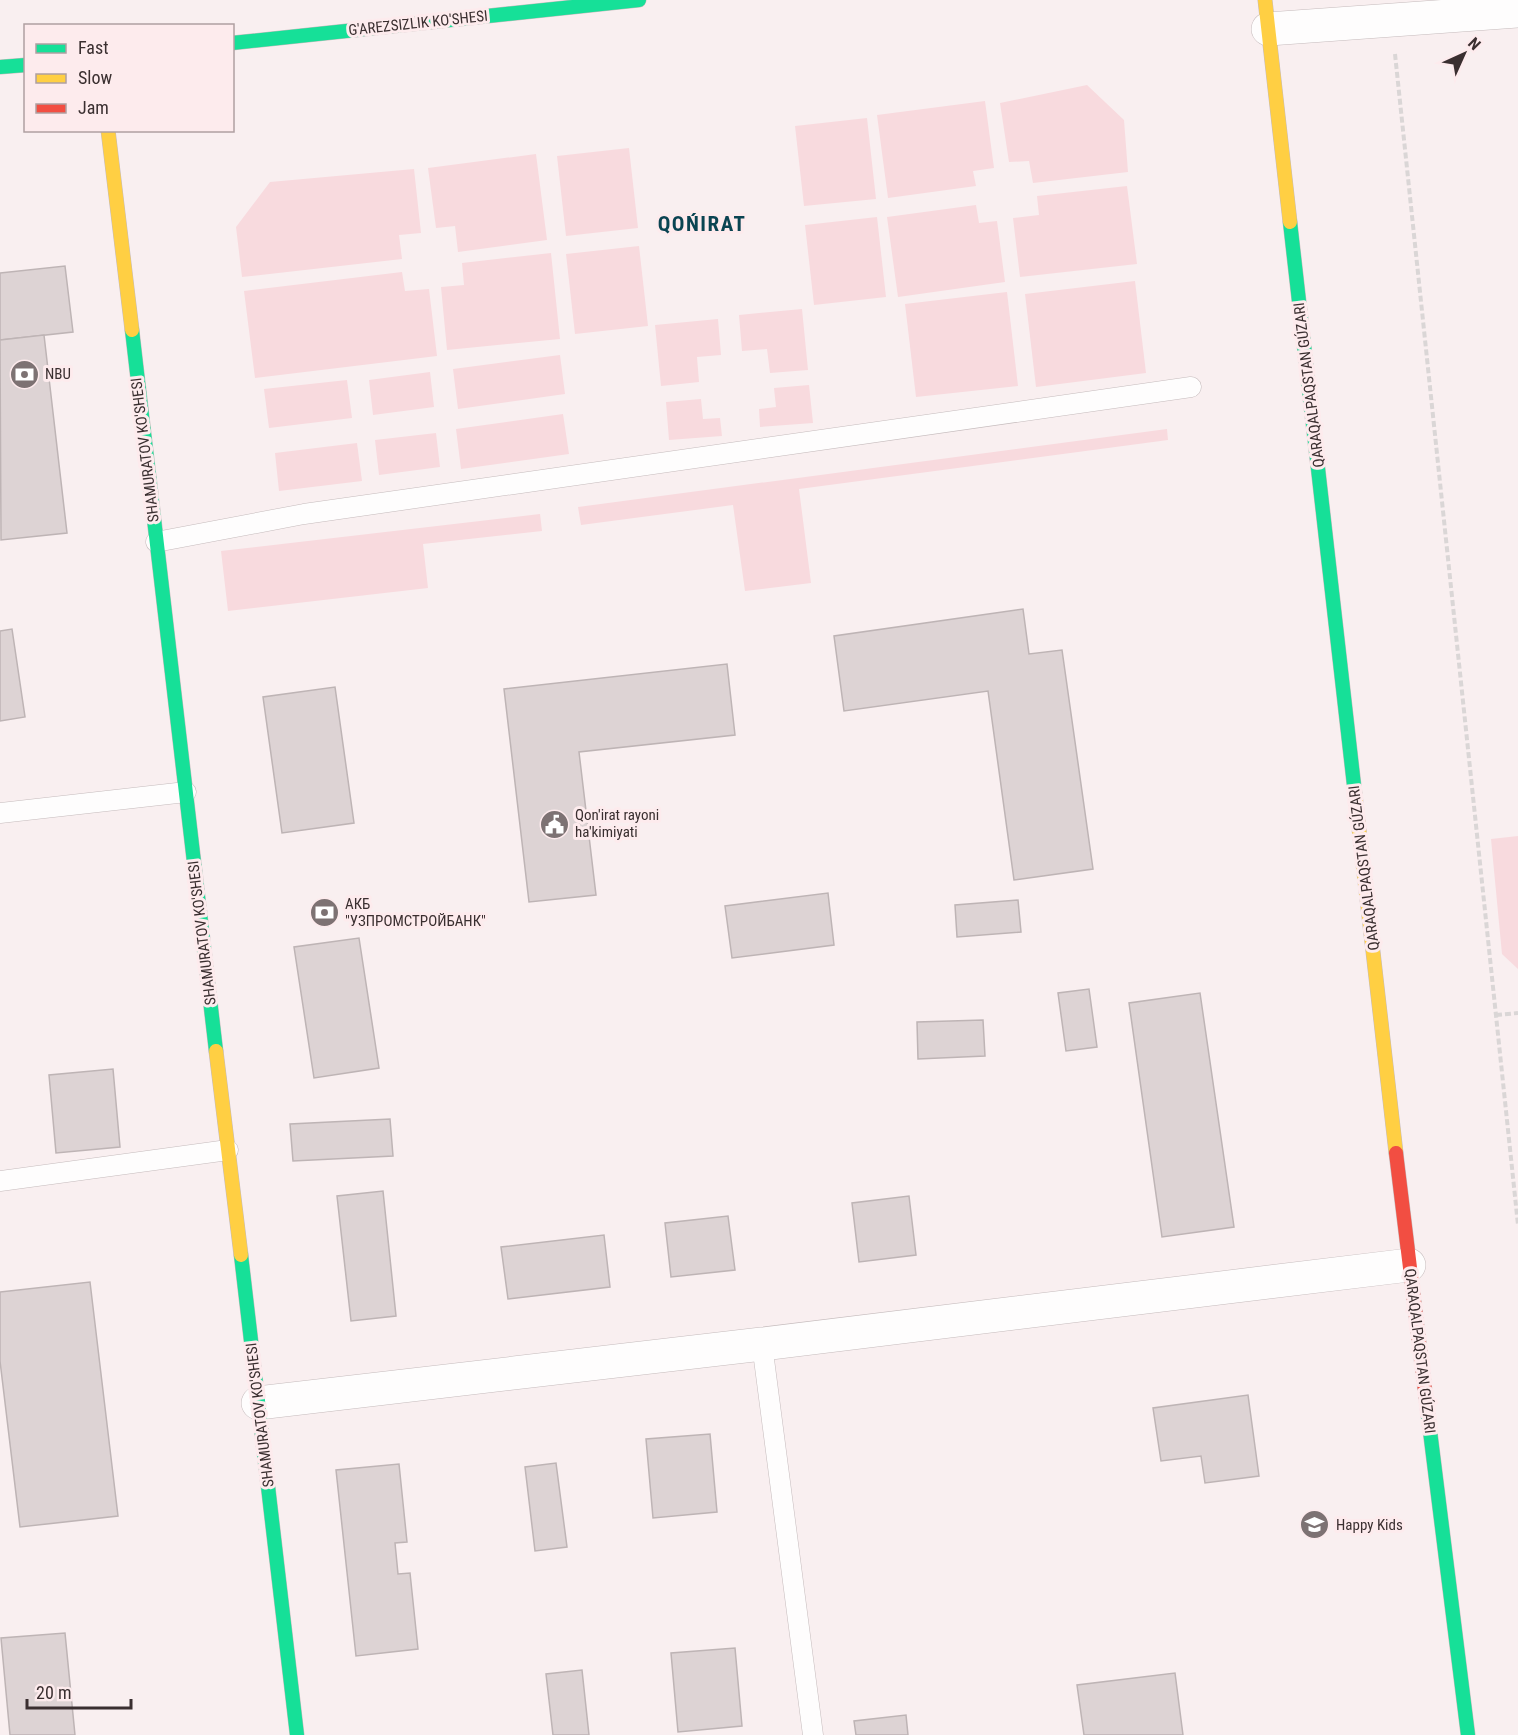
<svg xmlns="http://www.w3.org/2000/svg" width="1518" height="1735" font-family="'Roboto Condensed',sans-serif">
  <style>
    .green { fill: #f8dade }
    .building { fill: #ddd3d4; stroke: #beb4b5; stroke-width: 1.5 }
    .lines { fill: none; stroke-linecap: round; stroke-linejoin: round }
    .lane-casing { stroke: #c5bbbc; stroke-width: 21 }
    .street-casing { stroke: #c5bbbc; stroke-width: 34 }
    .fast-casing { stroke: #c5bbbc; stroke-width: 15 }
    .slow-casing { stroke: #c5bbbc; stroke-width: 15 }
    .jam-casing { stroke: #c5bbbc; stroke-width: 15 }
    .path { stroke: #dad6d6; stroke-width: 4; stroke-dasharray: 6 3; stroke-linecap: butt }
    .lane { stroke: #fefdfd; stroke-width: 20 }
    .street { stroke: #fefdfd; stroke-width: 33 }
    .fast { stroke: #16e098; stroke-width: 14 }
    .slow { stroke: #ffcf43; stroke-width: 14 }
    .jam { stroke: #f24e42; stroke-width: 14 }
    .labels { text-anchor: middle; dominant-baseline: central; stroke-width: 6; stroke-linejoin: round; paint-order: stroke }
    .street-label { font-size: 15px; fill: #3a2f30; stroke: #fdebed }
    .poi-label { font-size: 15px; fill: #3a2f30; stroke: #fdebed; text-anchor: start }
    .district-label { font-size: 21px; font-weight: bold; letter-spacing: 1.5px; fill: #0a4452; stroke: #fdebed }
  </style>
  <rect width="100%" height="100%" fill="#f9eff0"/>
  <g class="green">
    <path d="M1087,85l37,35 4,52 -95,11 -4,-22 -20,1 -9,-59z"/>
    <path d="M985,101l9,67 -21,3 3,15 -88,12 -11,-83z"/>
    <path d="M867,118l9,81 -72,7 -9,-80z"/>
    <path d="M629,148l9,80 -72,8 -9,-80z"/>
    <path d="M536,154l11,86 -89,12 -3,-26 -19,2 -8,-60z"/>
    <path d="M414,169l7,64 -22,2 3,24 -160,18 -6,-50 34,-45z"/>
    <path d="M1127,186l10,78 -117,13 -7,-59 26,-3 -2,-19z"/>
    <path d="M976,205l3,18 18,-2 8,61 -107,15 -11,-80z"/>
    <path d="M877,217l9,80 -72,8 -9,-80z"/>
    <path d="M639,246l9,80 -73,8 -9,-80z"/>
    <path d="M551,253l9,86 -113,11 -6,-63 23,-2 -2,-22z"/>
    <path d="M402,272l3,19 24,-2 8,67 -182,22 -11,-87z"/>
    <path d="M1135,281l11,92 -110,14 -11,-93z"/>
    <path d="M1007,292l11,94 -102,11 -11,-93z"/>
    <path d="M802,309l6,61 -38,3 -3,-24 -25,2 -3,-36z"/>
    <path d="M718,319l3,36 -24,2 2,25 -38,4 -6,-61z"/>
    <path d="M560,355l5,39 -107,15 -5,-40z"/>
    <path d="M430,372l4,35 -61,8 -4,-35z"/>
    <path d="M347,380l5,38 -83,10 -5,-39z"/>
    <path d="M809,385l4,38 -53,4 -1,-18 17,-2 -2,-19z"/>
    <path d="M701,399l2,20 17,-1 2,18 -53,4 -3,-38z"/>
    <path d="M563,414l6,40 -108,15 -5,-40z"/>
    <path d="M1167,429l1,11 -369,49 12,94 -66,8 -12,-86 -152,20 -3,-18z"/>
    <path d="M436,433l4,34 -61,8 -4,-35z"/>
    <path d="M357,443l5,38 -83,10 -4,-38z"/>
    <path d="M540,514l2,17 -119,13 5,44 -200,23 -7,-60z"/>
    <path d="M1518,836v133l-16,-15 -11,-115z"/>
  </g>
  <g class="building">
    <path d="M65,266l8,66 -73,8v-67z"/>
    <path d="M44,335l23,198 -66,7 -1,-200z"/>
    <path d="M1023,609l6,45 33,-4 31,219 -79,11 -26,-189 -144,20 -10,-75z"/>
    <path d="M12,629l13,88 -25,4v-90z"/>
    <path d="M727,664l8,71 -156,17 17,143 -67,7 -25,-213z"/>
    <path d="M335,687l19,136 -72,10 -19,-136z"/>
    <path d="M828,893l6,52 -102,13 -7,-52z"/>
    <path d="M1018,900l3,32 -64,5 -2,-32z"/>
    <path d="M359,938l20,130 -65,10 -20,-131z"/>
    <path d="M1089,989l8,58 -31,4 -8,-58z"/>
    <path d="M1200,993l34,234 -72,10 -33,-234z"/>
    <path d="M983,1020l2,36 -67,3 -1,-37z"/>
    <path d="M113,1069l7,78 -64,6 -7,-78z"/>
    <path d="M390,1119l3,37 -100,5 -3,-37z"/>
    <path d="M383,1191l13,125 -45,5 -14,-125z"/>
    <path d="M909,1196l7,59 -57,7 -7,-59z"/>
    <path d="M728,1216l7,54 -64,7 -6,-54z"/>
    <path d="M604,1235l6,52 -102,12 -7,-52z"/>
    <path d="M90,1282l28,234 -98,11 -20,-166v-69z"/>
    <path d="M1248,1395l11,81 -54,7 -4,-27 -40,5 -8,-53z"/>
    <path d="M710,1434l7,78 -64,6 -7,-79z"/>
    <path d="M556,1463l11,84 -32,4 -10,-84z"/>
    <path d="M399,1464l8,78 -12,1 3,31 12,-1 8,76 -62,7 -20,-186z"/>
    <path d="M65,1633l10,102h-65l-9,-97z"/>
    <path d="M735,1648l7,78 -64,6 -7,-79z"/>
    <path d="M582,1670l7,65h-36l-7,-61z"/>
    <path d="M1175,1673l8,62h-99l-7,-50z"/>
    <path d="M906,1715l2,20h-52l-2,-14z"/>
  </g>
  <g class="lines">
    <defs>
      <g id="lane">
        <path d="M156,542l148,-28 887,-127"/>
        <path d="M0,813l186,-21"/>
        <path d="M0,1181l228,-31"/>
        <path d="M762,1344l51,391"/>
      </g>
      <g id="street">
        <path d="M1268,29l250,-18"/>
        <path d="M258,1403l504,-59 647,-79"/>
      </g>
      <g id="fast">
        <path d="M232,43l407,-43"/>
        <path d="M0,67l26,-2"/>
        <path d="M1290,222l65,572"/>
        <path d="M132,330l84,721"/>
        <path d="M241,1255l56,480"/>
        <path d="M1427,1407l41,328"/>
      </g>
      <g id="slow">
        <path d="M1265,0l25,222"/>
        <path d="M108,130l24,200"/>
        <path d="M1355,794l41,359"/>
        <path d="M216,1051l25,204"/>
      </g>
      <path id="jam" d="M1396,1153l31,254"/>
    </defs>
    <use href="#lane" class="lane-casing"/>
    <use href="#street" class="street-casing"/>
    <use href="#fast" class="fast-casing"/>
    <use href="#slow" class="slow-casing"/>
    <use href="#jam" class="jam-casing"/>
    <g class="path">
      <path d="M1395,54l123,1171"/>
      <path d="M1496,1015l22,-2"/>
    </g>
    <use href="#lane" class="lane"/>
    <use href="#street" class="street"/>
    <use href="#fast" class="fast"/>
    <use href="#slow" class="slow"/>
    <use href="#jam" class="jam"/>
  </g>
  <defs>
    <symbol id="bank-disc" viewBox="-11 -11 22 22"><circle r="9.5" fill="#7d7273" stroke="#fdebed"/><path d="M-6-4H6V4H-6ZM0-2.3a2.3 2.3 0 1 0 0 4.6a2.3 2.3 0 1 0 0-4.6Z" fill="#fff"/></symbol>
    <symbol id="civic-disc" viewBox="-11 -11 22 22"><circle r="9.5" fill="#7d7273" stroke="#fdebed"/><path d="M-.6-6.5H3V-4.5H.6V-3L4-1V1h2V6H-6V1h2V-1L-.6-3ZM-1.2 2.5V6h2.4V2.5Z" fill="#fff"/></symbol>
    <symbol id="school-disc" viewBox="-11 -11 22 22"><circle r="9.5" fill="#7d7273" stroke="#fdebed"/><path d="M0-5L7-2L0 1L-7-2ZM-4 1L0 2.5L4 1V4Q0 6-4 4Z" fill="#fff"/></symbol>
  </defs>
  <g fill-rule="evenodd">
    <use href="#bank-disc" x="8" y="358" width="33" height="33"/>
    <use href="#civic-disc" x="538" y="808" width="33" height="33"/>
    <use href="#bank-disc" x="308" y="896" width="33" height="33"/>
    <use href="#school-disc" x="1298" y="1508" width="33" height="33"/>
  </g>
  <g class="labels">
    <g class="street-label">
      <text transform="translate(418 23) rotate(-6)">G'AREZSIZLIK KO'SHESI</text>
      <text transform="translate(1309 385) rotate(-97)">QARAQALPAQSTAN GÚZARI</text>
      <text transform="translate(145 450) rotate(-97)">SHAMURATOV KO'SHESI</text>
      <text transform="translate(1364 868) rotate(-97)">QARAQALPAQSTAN GÚZARI</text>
      <text transform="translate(202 933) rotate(-97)">SHAMURATOV KO'SHESI</text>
      <text transform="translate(1420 1351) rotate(83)">QARAQALPAQSTAN GÚZARI</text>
      <text transform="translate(260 1415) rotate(-97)">SHAMURATOV KO'SHESI</text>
    </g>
    <g class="poi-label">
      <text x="45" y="374">NBU</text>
      <text x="575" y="815">Qon'irat rayoni<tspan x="575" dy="17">ha'kimiyati</tspan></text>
      <text x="345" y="904">АКБ<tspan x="345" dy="17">"УЗПРОМСТРОЙБАНК"</tspan></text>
      <text x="1336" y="1525">Happy Kids</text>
    </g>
    <g class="district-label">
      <text x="702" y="224">QOŃIRAT</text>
    </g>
  </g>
  <rect x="24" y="24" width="210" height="108" fill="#fdebed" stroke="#afa0a1" stroke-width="1.5"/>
  <rect x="36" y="44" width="30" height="9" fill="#16e098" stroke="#afa0a1" stroke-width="1.5"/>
  <text x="78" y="54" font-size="18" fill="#3a2f30">Fast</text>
  <rect x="36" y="74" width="30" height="9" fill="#ffcf43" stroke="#afa0a1" stroke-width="1.5"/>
  <text x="78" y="84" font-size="18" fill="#3a2f30">Slow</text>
  <rect x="36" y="104" width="30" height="9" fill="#f24e42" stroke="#afa0a1" stroke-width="1.5"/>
  <text x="78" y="114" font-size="18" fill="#3a2f30">Jam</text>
  <g transform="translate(1464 54) rotate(45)" stroke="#fdebed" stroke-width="4.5" paint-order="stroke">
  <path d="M0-4.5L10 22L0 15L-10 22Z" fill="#3a2f30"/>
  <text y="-9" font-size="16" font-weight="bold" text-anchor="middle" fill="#3a2f30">N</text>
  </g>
  <path d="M27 1699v9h104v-9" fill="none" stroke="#3a2f30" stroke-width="3"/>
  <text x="36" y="1699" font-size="18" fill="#3a2f30" stroke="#fdebed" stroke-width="4.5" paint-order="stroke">20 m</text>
</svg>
